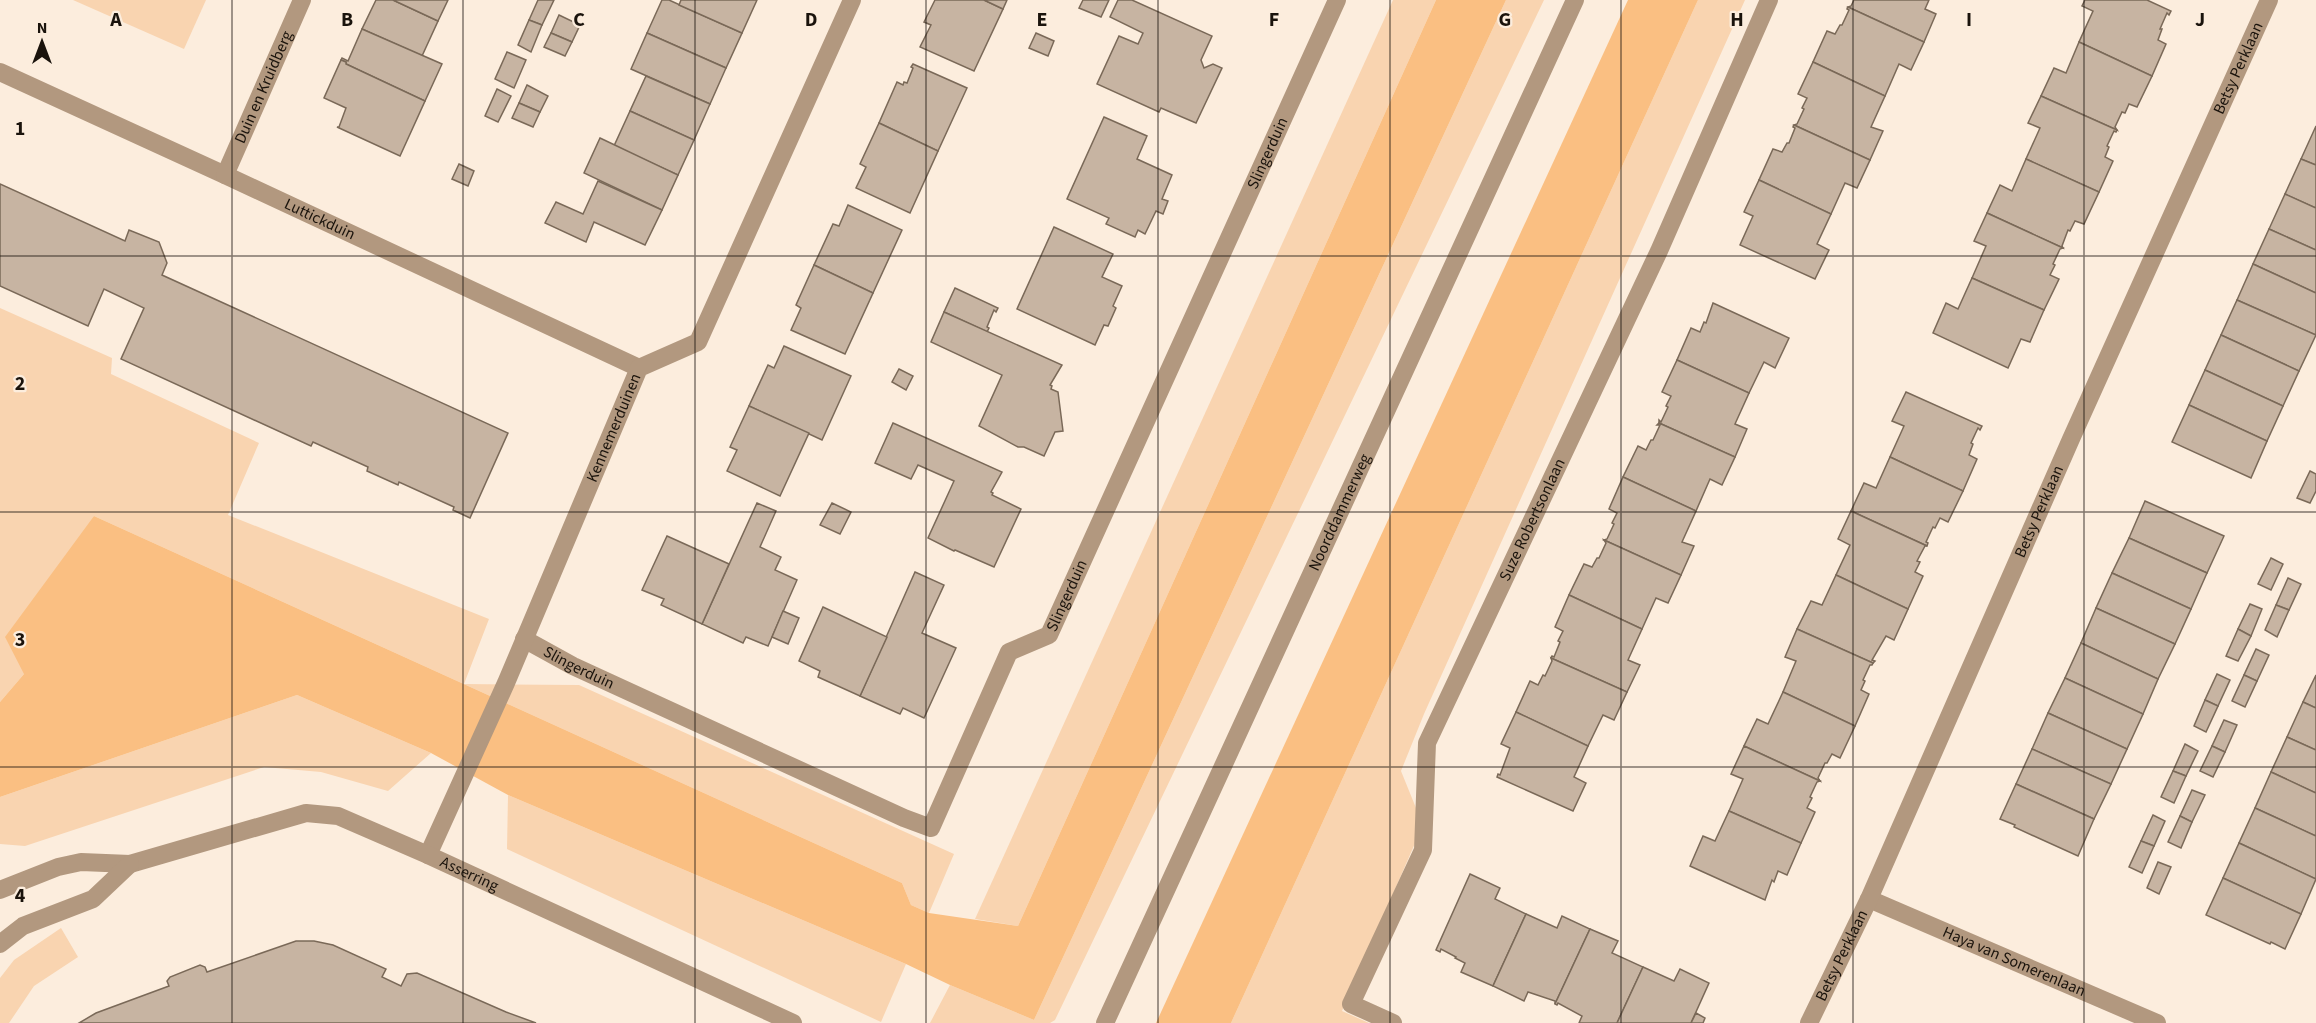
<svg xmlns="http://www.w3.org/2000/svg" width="2316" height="1023" font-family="'Source Sans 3',sans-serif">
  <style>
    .green { fill: #f9d4b0 }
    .water { fill: #fabf82 }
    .building { fill: #c7b4a2; stroke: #7a6958; stroke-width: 1.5 }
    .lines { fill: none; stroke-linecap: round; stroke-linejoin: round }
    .minor { stroke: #b2987f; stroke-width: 18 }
    .grid { fill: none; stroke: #1a130c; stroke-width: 1.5; stroke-opacity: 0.55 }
    .labels { text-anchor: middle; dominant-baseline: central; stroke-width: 4.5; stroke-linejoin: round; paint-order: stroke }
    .street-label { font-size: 16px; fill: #1a130c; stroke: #fceddd }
    .grid-label { font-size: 20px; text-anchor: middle; font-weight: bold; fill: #1a130c; stroke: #fceddd; stroke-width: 4.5; stroke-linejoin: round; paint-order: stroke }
  </style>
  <rect width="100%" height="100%" fill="#fceddd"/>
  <g class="green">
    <path d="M73,0h133l-22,49z"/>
    <path d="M1393,0h43l-418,926 -43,-7z"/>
    <path d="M1506,0h38l-489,1020 -5,3h-120l20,-38 84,35z"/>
    <path d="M1698,0h47l-321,714 -23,57 15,37v33l-74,170 27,12h-138z"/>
    <path d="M0,308l112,50 -1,16 148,69 -31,72 261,104 -25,65 115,1 375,169 -25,59 -18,-8 -9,-22 -808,-367 -70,158 -24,28z"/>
    <path d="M297,695l134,58 -43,38 -67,-19 -57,-5 -239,79 -25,-2v-47z"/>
    <path d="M508,795l398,169 -25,58 -374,-173z"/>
    <path d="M61,928l17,29 -44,29 -25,37h-9v-45l14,-18z"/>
  </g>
  <g class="water">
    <path d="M1436,0h70l-472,1020 -84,-35 -44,-21 -398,-169 -77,-42 -134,-58 -297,102v-95l24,-28 -19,-37 89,-121 808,367 9,22 18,8 89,13z"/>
    <path d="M1628,0h70l-467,1023h-75z"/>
  </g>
  <g class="building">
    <path d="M376,0h17l45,21 -16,35 -60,-27z"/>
    <path d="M393,0h55l-10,21z"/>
    <path d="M538,0h16l-12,25 -13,-5z"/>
    <path d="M662,0h7l73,33 -16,35 -79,-35z"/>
    <path d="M681,0h76l-15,33 -63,-28z"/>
    <path d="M935,0h49l19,9 -29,62 -54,-24 11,-22 -7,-3z"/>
    <path d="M984,0h23l-4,9z"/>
    <path d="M1083,0h26l-8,17 -22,-9z"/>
    <path d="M1118,0h14l80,36 -11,24 3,8 9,-4 9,4 -26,55 -35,-15 -2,4 -62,-28 22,-48 19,8 5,-11 -33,-16z"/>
    <path d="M1854,0h75l-4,9 11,5 -12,28 -76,-35 3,-1z"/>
    <path d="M2085,0h62l24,11 -2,4 -2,-2 -7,16h2l-4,11 8,4 -14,32 -73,-34 14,-31 -11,-5z"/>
    <path d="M1848,7l76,35 -13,28 -12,-6 -14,32 -72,-34 14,-31 8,3 5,-9h2l7,-15 -2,-1z"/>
    <path d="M559,15l21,10 -8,17 -21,-9z"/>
    <path d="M529,20l13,5 -11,27 -13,-7z"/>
    <path d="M362,29l80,35 -17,37 -79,-37v-2l-5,-2 1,-2 6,3z"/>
    <path d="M551,33l21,9 -7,14 -21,-9z"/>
    <path d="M647,33l79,35 -16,36 -79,-35z"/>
    <path d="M1036,33l18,8 -6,15 -19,-8z"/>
    <path d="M2079,42l73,34 -15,31 -8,-3 -4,9 -3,-1 -7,15 2,3 -76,-34 13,-28 12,5z"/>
    <path d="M507,52l19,8 -12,28 -19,-9z"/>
    <path d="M341,60l5,2v2l79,37 -25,55 -63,-29h2l7,-19 -22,-10z"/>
    <path d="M1813,62l72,34 -14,31 12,4 -13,29 -76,-35 3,-1 7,-15 -2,-1 5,-10 -9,-4z"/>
    <path d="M913,64l54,24 -29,63 -59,-28 18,-41 6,3 1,-3 3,1 6,-15 -2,-1z"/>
    <path d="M646,76l64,28 -16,36 -64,-29z"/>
    <path d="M527,85l21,11 -8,16 -21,-9z"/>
    <path d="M497,89l14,7 -13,26 -13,-6z"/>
    <path d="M2041,96l76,34 -1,2 -2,-1 -7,15 2,1 -4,10 8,4 -14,31 -73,-33 14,-31 -12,-5z"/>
    <path d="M519,103l21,9 -7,15 -21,-9z"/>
    <path d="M630,111l64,29 -16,35 -64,-29z"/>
    <path d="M1104,117l43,19 -10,23 35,16 -10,24 6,2 -5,13 -7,-3 -11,23 -7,-4 -3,7 -29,-13 3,-6 -42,-19z"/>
    <path d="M879,123l59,28 -28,62 -54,-25 10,-21 -6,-3z"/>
    <path d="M1794,125l76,35 -13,28 -12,-5 -14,31 -72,-34 14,-31 9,3 5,-9h2l6,-15 -2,-1z"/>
    <path d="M2316,126v39l-15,-6z"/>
    <path d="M600,138l78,37 -16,35 -78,-37z"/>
    <path d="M2026,159l73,33 -15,32 -9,-3 -5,10 -2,-1 -6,16 1,2 -76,-35 13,-28 12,6z"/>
    <path d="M2301,159l15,6v43l-31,-14z"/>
    <path d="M459,164l15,7 -6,15 -16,-7z"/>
    <path d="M1759,180l72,34 -14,30 12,6 -14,29 -75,-34 13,-29 -9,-4z"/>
    <path d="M598,181l64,29 -17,35 -51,-23 -8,20 -41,-19 11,-21 27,12z"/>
    <path d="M0,184l125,57 4,-11 30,12 8,21 -5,12 346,158 -38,85 -17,-8 1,-3 -55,-25 -1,3 -31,-14 1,-4 -55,-25 -2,4 -190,-87 23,-51 -40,-19 -16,37 -88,-40z"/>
    <path d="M2285,194l31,14v42l-47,-21z"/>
    <path d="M848,205l54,25 -29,63 -59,-28 19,-41 6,2z"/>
    <path d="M1987,213l76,35 -3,1 -7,15 2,1 -5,10 9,4 -15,31 -72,-32 14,-32 -12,-5z"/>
    <path d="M1054,227l59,27 -11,23 20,9 -9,20 3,2 -8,18 -4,-1 -9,20 -78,-36z"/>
    <path d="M2269,229l47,21v43l-63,-29z"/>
    <path d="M2253,264l63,29v42l-79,-35z"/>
    <path d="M814,265l59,28 -28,61 -54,-24 10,-22 -5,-3z"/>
    <path d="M1972,278l72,32 -14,32 -9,-3 -13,29 -75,-35 13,-30 12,6z"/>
    <path d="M955,288l43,20 -2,4 -2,-2 -7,17 2,1 -2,4 -43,-20z"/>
    <path d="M2237,300l79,35 -17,36 -78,-36z"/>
    <path d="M1713,303l76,35 -14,30 -11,-6 -15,31 -72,-33 14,-32 9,4 4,-10 2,1z"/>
    <path d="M944,312l118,53 -12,20 2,1 -1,3 7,3 5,39 -8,1 -11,24 -20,-9h-6l-39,-21 23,-51 -71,-33z"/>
    <path d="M2221,335l78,36 -16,35 -78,-36z"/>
    <path d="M784,346l67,30 -29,64 -73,-34 19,-41 6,3z"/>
    <path d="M1677,360l72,33 -14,31 12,5 -12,28 -76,-34v-3l2,2 7,-15 -2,-1 5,-10 -9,-4z"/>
    <path d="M899,369l14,7 -7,14 -14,-8z"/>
    <path d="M2205,370l78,36 -16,35 -78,-36z"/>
    <path d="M1906,392l76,34 -2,4 -2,-2 -7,15 2,1 -4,11 8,4 -14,32 -73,-34 14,-31 -12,-5z"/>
    <path d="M2189,405l78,36 -16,37 -79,-36z"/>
    <path d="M749,406l60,27 -29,63 -53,-25 10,-21 -7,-3z"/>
    <path d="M893,423l109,49 -11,20 2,1 -1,2 29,14 -27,58 -39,-17 -1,1 -26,-13 26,-57 -36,-16 -7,14 -36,-16z"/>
    <path d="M1659,423l76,34 -13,28 -12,-6 -14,32 -73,-34 15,-31 8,4 5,-10h2l7,-15h-3z"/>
    <path d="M1890,457l73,34 -15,31 -8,-4 -5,10 -2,-1 -7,15 2,1 -1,3 -76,-35 13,-28 12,5z"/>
    <path d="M2310,471l6,3v17l-6,12 -13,-5z"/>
    <path d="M1623,477l73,34 -14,31 12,4 -13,29 -77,-35 3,-1 7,-15 -2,-1 5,-10 -8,-4z"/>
    <path d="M2145,501l79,35 -17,37 -78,-35z"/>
    <path d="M757,503l19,8 -16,36 21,10 -6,13 22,10 -29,66 -22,-9 -3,6 -41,-19z"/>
    <path d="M832,503l19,9 -11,22 -20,-9z"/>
    <path d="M1851,511l76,35h-2l-8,15 3,1 -5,10 8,4 -15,33 -72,-34 14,-30 -12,-6z"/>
    <path d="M667,536l62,28 -27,60 -41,-19 3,-6 -22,-9z"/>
    <path d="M2129,538l78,35 -16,36 -79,-36z"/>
    <path d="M1604,540l77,35 -13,28 -12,-5 -14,31 -73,-34 15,-31 8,3 5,-9h2l7,-15z"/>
    <path d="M2271,558l12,6 -12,26 -13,-6z"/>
    <path d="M915,572l29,13 -22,48 34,15 -32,70 -21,-10 -3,6 -40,-18z"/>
    <path d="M2112,573l79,36 -16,35 -79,-36z"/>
    <path d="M1836,575l72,34 -14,31 -8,-4 -14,24 3,1 -2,2 -76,-34 14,-28 11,4z"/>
    <path d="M2288,578l13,6 -12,26 -13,-5z"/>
    <path d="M1569,595l73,34 -14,31 12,5 -13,27 -76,-34 1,-2 2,1 6,-15 -2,-1 5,-10 -8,-4z"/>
    <path d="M2250,604l12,5 -11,27 -13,-7z"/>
    <path d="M2276,605l13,5 -12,27 -12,-7z"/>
    <path d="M823,607l64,30 -27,59 -42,-19 2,-6 -21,-10z"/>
    <path d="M2096,608l79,36 -17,35 -77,-36z"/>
    <path d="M783,611l16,7 -11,26 -16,-7z"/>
    <path d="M1797,629l76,34 -1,2h-2l-7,15 2,1 -4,9 8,4 -14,32 -72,-34 13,-31 -11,-4z"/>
    <path d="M2238,629l13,7 -13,25 -12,-5z"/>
    <path d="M2081,643l77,36 -15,35 -78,-36z"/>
    <path d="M2256,649l13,6 -12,26 -13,-6z"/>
    <path d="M1551,658l76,34 -13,28 -11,-5 -15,31 -72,-34 14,-31 8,4 5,-10 2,1 7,-15z"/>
    <path d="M2217,674l13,6 -12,26 -13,-6z"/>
    <path d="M2244,675l13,6 -12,26 -13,-6z"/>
    <path d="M2316,675v33l-13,-6z"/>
    <path d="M2065,678l78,36 -16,35 -79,-36z"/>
    <path d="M1783,692l72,34 -15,32 -8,-4 -5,9h-2l-7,15 2,3 -76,-35 13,-27 11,5z"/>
    <path d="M2205,700l13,6 -12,26 -12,-6z"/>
    <path d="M2303,702l13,6v42l-29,-13z"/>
    <path d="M1516,712l72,34 -14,31 12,6 -13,28 -76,-34 1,-3 2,1 10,-27 -9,-4z"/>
    <path d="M2048,713l79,36 -16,35 -79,-35z"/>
    <path d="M2224,720l13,5 -12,27 -13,-6z"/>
    <path d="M2287,737l29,13v43l-45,-21z"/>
    <path d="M2185,744l13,7 -12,25 -13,-5z"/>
    <path d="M1744,746l76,35 -3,1 -7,15 2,1 -5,10 8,4 -14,31 -72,-32 14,-32 -12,-5z"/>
    <path d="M2212,746l13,6 -12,25 -13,-6z"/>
    <path d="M2032,749l79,35 -17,35 -78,-35z"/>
    <path d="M2173,771l13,5 -12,27 -13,-6z"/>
    <path d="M2271,772l45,21v43l-61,-28z"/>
    <path d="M2016,784l78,35 -16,37 -64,-29 1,-2 -15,-6z"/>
    <path d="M2192,790l13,5 -13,27 -12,-6z"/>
    <path d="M2255,808l61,28v43l-77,-36z"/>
    <path d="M1729,811l72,32 -14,32 -9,-4 -4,11 -2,-2 -7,20 -75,-34 13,-30 12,5z"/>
    <path d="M2153,815l12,6 -11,25 -13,-5z"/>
    <path d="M2180,816l12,6 -11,26 -13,-6z"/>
    <path d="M2141,841l13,5 -12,27 -13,-6z"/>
    <path d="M2239,843l77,36 -15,35 -78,-36z"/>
    <path d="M2158,862l13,5 -12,27 -12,-6z"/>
    <path d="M1470,874l30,14 -5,11 31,15 -33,72 -32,-14 4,-9 -10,-5 1,-1 -15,-8 -1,3 -4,-2z"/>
    <path d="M2223,878l78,36 -16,35 -14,-7 -1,2 -64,-29z"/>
    <path d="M1526,914l31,14 5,-12 28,13 -35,75v-3l-27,-9 -4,9 -31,-15z"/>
    <path d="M1590,929l28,12 -6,12 31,14 -26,56h-38l3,-7 -24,-13 -1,2 -2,-1z"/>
    <path d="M296,941h18l19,4 53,24 -4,8 19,9 6,-12 10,-1 89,39 30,11h-457l17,-10 73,-27 -2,-5 3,-4 30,-12 5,2 2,5z"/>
    <path d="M1643,967l31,14 6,-12 29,14 -18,40h-74z"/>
    <path d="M1696,1013l9,5 -2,5h-12z"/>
  </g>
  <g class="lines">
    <g class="minor">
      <path id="s1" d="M0,72l225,103 414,193"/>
      <path id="s2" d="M225,175l77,-175"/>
      <path id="s3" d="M524,639l49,27 331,152 27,10 78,-176 40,-17 288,-635"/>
      <path id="s4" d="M428,855l78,-172 133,-315 59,-26 154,-342"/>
      <path id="s5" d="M0,890l58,-23 23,-5 49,2 176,-51 32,3 90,39 365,168"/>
      <path id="s6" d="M1869,899l288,124"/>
      <path d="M0,944l23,-18 70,-27 37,-35"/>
      <path id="s7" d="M1105,1023l470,-1023"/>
      <path id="s8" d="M1393,1023l-42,-19 72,-154 4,-107 232,-492 110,-251"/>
      <path id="s9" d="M1809,1023l60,-124 202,-460 198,-439"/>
    </g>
  </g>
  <path class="grid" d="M232,0v1023M463,0v1023M695,0v1023M926,0v1023M1158,0v1023M1390,0v1023M1621,0v1023M1853,0v1023M2084,0v1023M0,256h2316M0,512h2316M0,767h2316"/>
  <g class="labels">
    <g class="street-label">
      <text stroke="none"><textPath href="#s9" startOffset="1047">Betsy Perklaan</textPath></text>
      <text stroke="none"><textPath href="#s2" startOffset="96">Duin en Kruidberg</textPath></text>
      <text stroke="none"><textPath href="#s3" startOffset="1214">Slingerduin</textPath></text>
      <text stroke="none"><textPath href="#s1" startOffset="352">Luttickduin</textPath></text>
      <text stroke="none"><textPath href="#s4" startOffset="466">Kennemerduinen</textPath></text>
      <text stroke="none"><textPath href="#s7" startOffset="562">Noorddammerweg</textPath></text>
      <text stroke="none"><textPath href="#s9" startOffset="561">Betsy Perklaan</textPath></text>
      <text stroke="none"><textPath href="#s8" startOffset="570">Suze Robertsonlaan</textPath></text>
      <text stroke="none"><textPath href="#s3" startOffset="728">Slingerduin</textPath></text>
      <text stroke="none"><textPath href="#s3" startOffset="62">Slingerduin</textPath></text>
      <text stroke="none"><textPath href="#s5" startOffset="494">Asserring</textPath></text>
      <text stroke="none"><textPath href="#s9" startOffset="75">Betsy Perklaan</textPath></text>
      <text stroke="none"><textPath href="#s6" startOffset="158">Haya van Somerenlaan</textPath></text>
    </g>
  </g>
  <g class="grid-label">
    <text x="116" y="26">A</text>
    <text x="347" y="26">B</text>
    <text x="579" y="26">C</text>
    <text x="811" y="26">D</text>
    <text x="1042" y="26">E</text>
    <text x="1274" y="26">F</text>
    <text x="1505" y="26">G</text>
    <text x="1737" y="26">H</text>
    <text x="1969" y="26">I</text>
    <text x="2200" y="26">J</text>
    <text x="20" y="135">1</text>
    <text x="20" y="390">2</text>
    <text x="20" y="646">3</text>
    <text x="20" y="902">4</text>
  </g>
  <g transform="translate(42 42)" stroke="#fceddd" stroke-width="4.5" paint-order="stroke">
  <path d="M0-4.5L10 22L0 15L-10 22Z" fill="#1a130c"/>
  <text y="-9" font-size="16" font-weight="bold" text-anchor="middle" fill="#1a130c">N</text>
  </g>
</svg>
